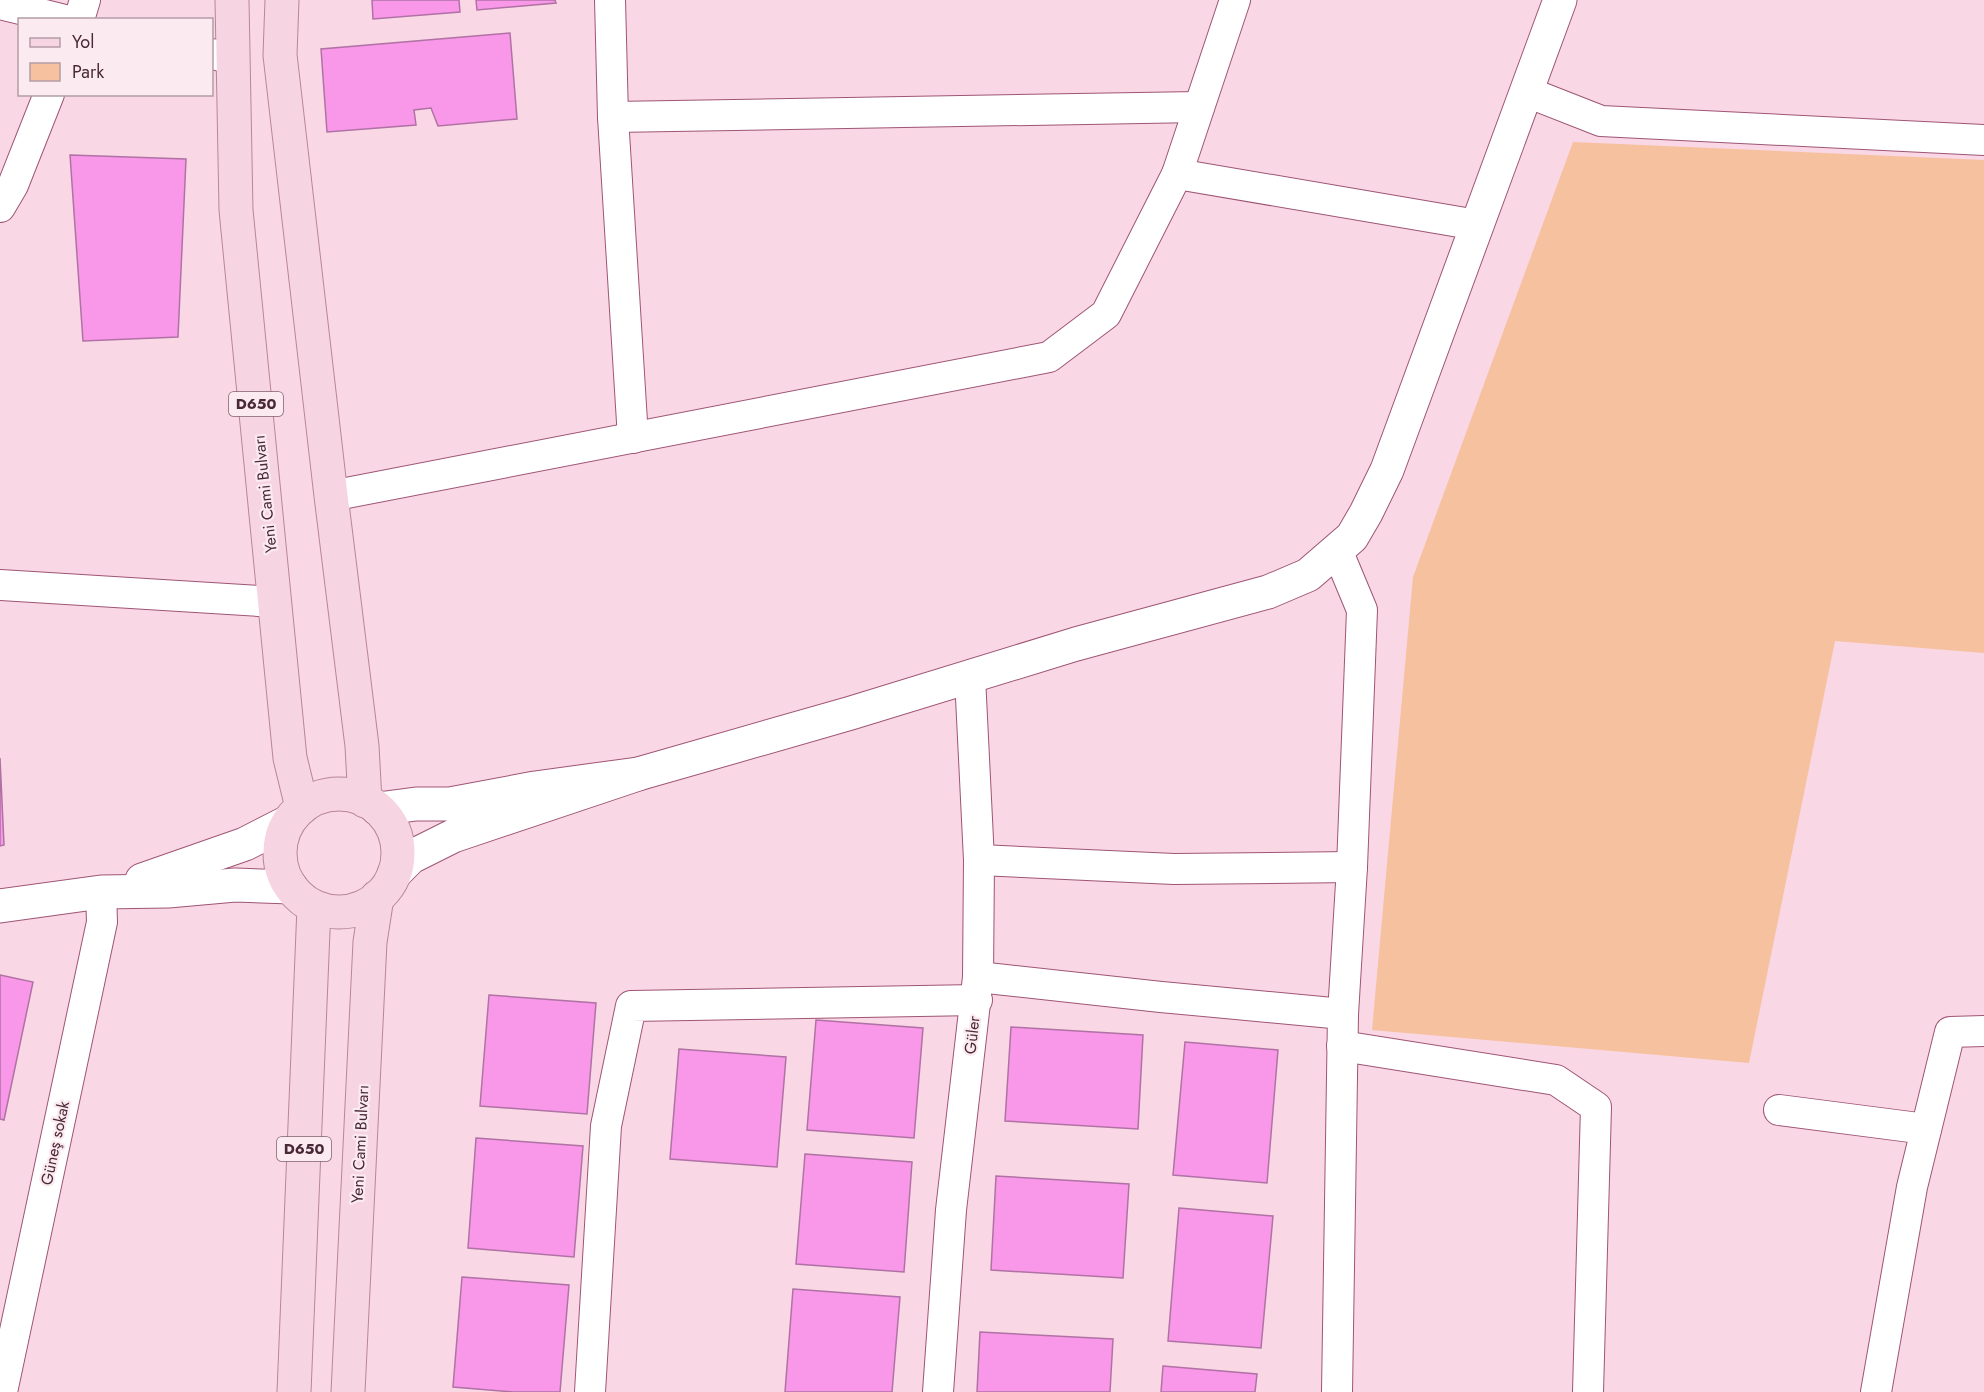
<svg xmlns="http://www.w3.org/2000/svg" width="1984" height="1392" font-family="Jost,sans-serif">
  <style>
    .green { fill: #f6c19f }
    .building { fill: #f998e8; stroke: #b072a5; stroke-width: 1.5 }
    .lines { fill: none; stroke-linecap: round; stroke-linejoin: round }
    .minor-casing { stroke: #9e5575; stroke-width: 32 }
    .tertiary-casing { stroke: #9e5575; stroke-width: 35 }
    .primary-casing { stroke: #b78699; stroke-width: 35 }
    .minor { stroke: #fff; stroke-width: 30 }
    .tertiary { stroke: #fff; stroke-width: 33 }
    .primary { stroke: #f7d4e2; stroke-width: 33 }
    .labels { text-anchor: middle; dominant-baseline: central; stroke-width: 4.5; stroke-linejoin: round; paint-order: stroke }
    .shield { fill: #fbeaf0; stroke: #7f636e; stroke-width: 1.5 }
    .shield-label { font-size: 15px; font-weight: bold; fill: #4a2937 }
    .street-label { font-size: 16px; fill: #4a2937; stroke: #fbeaf0 }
  </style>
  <rect width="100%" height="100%" fill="#fad7e4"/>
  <path class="green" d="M1573,142l411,18v493l-149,-12 -86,422 -377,-33 41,-453z"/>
  <g class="building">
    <path d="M372,0h87l1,12 -87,7z"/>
    <path d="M476,0h79l1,3 -79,7z"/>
    <path d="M510,33l7,86 -79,7 -7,-18 -17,2 2,15 -89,7 -6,-83z"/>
    <path d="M70,155l116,4 -8,178 -95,4z"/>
    <path d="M0,758l4,87 -4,1z"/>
    <path d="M0,975l33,7 -29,138 -4,-1z"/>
    <path d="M489,995l107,8 -9,111 -107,-8z"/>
    <path d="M816,1020l107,8 -9,110 -107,-8z"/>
    <path d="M1011,1027l132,8 -5,94 -133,-8z"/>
    <path d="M1185,1042l93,8 -11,133 -94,-8z"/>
    <path d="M679,1049l107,8 -9,110 -107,-8z"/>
    <path d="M476,1138l107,8 -9,111 -106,-9z"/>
    <path d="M805,1154l107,8 -8,110 -108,-8z"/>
    <path d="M996,1176l133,8 -6,94 -132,-8z"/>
    <path d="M1179,1208l94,8 -12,132 -93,-7z"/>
    <path d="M462,1277l107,8 -9,107h-47l-60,-5z"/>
    <path d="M793,1289l107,8 -8,95h-107z"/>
    <path d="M980,1332l133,7 -3,53h-133z"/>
    <path d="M1163,1366l94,8 -2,18h-94z"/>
  </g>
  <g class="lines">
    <defs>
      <g id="minor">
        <path d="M610,0l3,117 20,321"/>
        <path d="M0,4l65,16"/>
        <path d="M79,20l6,-20"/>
        <path d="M212,54l21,5"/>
        <path d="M1527,92l74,29 383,19"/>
        <path d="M613,117l586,-10"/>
        <path d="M1177,174l300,51"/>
        <path d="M0,207l13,-22 36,-91"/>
        <path d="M331,496l718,-139 57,-43 71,-140 58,-174"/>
        <path d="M0,585l275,17"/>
        <path d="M979,860l195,9 178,-2"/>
        <path d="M978,977l183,20 182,17"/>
        <path d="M1342,1046l214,34 40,27 -8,285"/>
        <path d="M1779,1110l147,19"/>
        <path d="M2,1392l100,-470 -1,-30"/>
        <path d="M590,1392l16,-266 25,-120 346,-6"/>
        <path d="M938,1392l13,-182 27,-233 1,-117 -9,-183"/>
        <path d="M1337,1392l6,-378 9,-147 10,-257 -25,-60"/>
        <path d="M1876,1392l36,-205 38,-155 34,-1"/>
      </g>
      <g id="tertiary">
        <path d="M638,774l213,-61 225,-69 192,-52 40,-17 44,-38 14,-24 21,-43 173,-470"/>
        <path d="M378,809l38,-5h34l85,-16 103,-14 -185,62 -42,21 -17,17"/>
        <path d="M142,880l103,-36 43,-22"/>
        <path d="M0,906l101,-14 67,-1 67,-6 56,2"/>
      </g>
      <g id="primary">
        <path d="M232,0l4,210 54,548 12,49"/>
        <path d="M282,0l-2,55 51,441 31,250 3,55"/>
        <circle cx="339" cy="853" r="59"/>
        <path d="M294,1392l20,-485"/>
        <path d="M348,1392l22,-450 7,-45"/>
      </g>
    </defs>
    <use href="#minor" class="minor-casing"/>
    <use href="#tertiary" class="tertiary-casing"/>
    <use href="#primary" class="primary-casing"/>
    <use href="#minor" class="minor"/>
    <use href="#tertiary" class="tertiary"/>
    <use href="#primary" class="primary"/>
  </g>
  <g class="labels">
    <g class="shield">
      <rect x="229" y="392" width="54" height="24" rx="4.5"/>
      <rect x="277" y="1137" width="54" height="24" rx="4.5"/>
    </g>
    <g class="shield-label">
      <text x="256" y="404">D650</text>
      <text x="304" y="1149">D650</text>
    </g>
    <g class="street-label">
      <text transform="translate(265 494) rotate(-96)">Yeni Cami Bulvarı</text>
      <text transform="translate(972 1035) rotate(-83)">Güler</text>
      <text transform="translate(55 1143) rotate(-78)">Güneş sokak</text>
      <text transform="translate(360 1144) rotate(-87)">Yeni Cami Bulvarı</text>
    </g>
  </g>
  <rect x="18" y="18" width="195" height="78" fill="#fbeaf0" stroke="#b49da6" stroke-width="1.5"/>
  <rect x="30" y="38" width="30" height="9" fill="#f7d4e2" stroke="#b49da6" stroke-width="1.5"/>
  <text x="72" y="48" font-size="18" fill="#4a2937">Yol</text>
  <rect x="30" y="63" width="30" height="18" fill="#f6c19f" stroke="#b49da6" stroke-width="1.5"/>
  <text x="72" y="78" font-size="18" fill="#4a2937">Park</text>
</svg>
